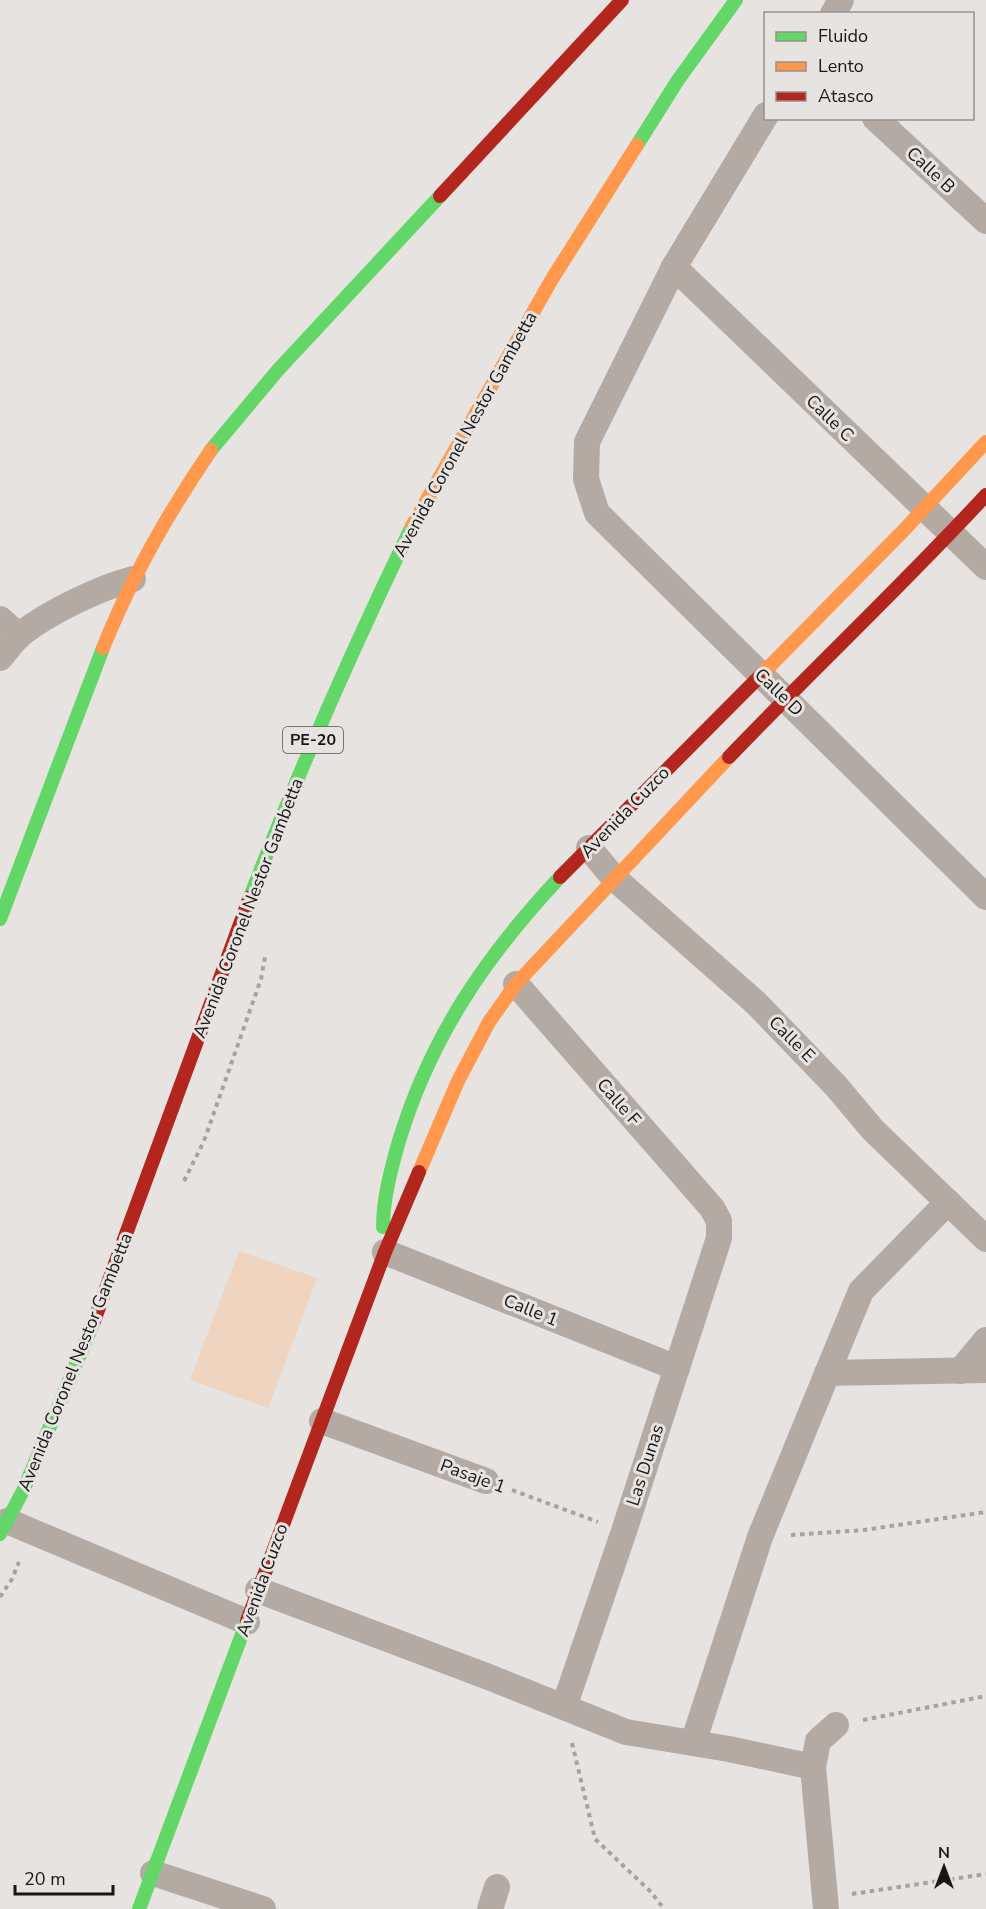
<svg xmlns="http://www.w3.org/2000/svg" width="986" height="1909" font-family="'Nunito Sans',sans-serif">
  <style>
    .grass { fill: #efd4c0 }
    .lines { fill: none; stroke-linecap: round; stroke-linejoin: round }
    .path { stroke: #a9a29c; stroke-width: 4; stroke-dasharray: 4.5 4.5; stroke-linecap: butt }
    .street { stroke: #b3aaa4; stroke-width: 26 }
    .fast { stroke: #63d668; stroke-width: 14 }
    .slow { stroke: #ff974d; stroke-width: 14 }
    .jam { stroke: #b3261e; stroke-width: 14 }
    .labels { text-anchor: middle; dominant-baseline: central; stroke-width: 6; stroke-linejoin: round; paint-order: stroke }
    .shield { fill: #e7e3e0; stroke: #565453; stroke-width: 1.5 }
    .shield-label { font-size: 16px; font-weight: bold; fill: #181716 }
    .street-label { font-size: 18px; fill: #181716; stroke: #e7e3e0 }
  </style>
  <rect width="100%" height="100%" fill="#e6e3e1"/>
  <path class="grass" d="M239,1251l78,27 -49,130 -78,-28z"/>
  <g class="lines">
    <g class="path">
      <path d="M184,1181l20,-40 57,-162 4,-22"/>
      <path d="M512,1490l86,32"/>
      <path d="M791,1535l73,-5 122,-18"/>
      <path d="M0,1597l12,-18 7,-17"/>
      <path d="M863,1720l123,-24"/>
      <path d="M572,1743l23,96 56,53 13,17"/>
      <path d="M852,1894l134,-20"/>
    </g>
    <g class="street">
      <path d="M833,14l8,-14"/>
      <path d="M766,115l-92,152 -87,175 -1,37 11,34 389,384"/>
      <path d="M875,118l111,103"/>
      <path d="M674,267l312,300"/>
      <path d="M0,619l19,17"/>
      <path d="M0,658c7,-8 13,-17 21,-24 28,-22 78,-46 112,-55"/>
      <path d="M589,848l25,30 142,125 80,83 37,44 113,109"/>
      <path d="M516,984l196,224 7,13v17l-95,293 -60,176"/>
      <path d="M385,1252l292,116"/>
      <path d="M960,1371l26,-31"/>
      <path d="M827,1373l159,-3"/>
      <path d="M322,1421l164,60"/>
      <path d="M7,1521l240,101"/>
      <path d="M258,1590l228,86 140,56 103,17 84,18"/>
      <path d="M693,1743l67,-206 101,-246 87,-89"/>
      <path d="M153,1873l110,36"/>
      <path d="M490,1909l7,-22"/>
      <path d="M826,1909l-13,-142 5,-26 18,-16"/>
    </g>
    <g class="fast">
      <path d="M637,145l41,-65 58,-80"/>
      <path d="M211,450l67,-80 162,-174"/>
      <path d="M250,897c49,-127 103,-249 162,-371"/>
      <path d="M0,919l103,-271"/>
      <path d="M383,1227c0,-28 8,-58 16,-86 32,-105 87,-185 161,-264"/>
      <path d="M0,1534l23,-43 71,-170"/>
      <path d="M139,1909l108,-288"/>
    </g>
    <g class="slow">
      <path d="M412,526l140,-247 85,-134"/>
      <path d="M103,648c28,-70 65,-135 108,-198"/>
      <path d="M762,674l142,-144 82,-88"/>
      <path d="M419,1172l39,-91 31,-59 27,-38 213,-227"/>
    </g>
    <g class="jam">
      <path d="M440,196l182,-196"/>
      <path d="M729,757c84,-88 174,-172 257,-262"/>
      <path d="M560,877l202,-203"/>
      <path d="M94,1321l156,-424"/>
      <path d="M247,1621l138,-369 34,-80"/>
    </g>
  </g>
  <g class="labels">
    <rect class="shield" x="283" y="727" width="60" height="26" rx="4.5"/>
    <g class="shield-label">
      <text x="313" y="740">PE-20</text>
    </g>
    <g class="street-label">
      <text transform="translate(931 170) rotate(43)">Calle B</text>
      <text transform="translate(830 418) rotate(44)">Calle C</text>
      <text transform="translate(465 434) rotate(-61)">Avenida Coronel Nestor Gambetta</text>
      <text transform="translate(779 692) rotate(44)">Calle D</text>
      <text transform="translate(625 812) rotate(-46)">Avenida Cuzco</text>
      <text transform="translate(248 908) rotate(-69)">Avenida Coronel Nestor Gambetta</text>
      <text transform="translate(792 1039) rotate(45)">Calle E</text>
      <text transform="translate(619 1102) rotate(49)">Calle F</text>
      <text transform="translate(531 1310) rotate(22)">Calle 1</text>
      <text transform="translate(75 1362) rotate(-68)">Avenida Coronel Nestor Gambetta</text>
      <text transform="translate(645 1465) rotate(-72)">Las Dunas</text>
      <text transform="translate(473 1476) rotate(20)">Pasaje 1</text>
      <text transform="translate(262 1580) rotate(-70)">Avenida Cuzco</text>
    </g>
  </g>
  <rect x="764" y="12" width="210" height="108" fill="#e7e3e0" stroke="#94918f" stroke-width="1.5"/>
  <rect x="776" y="32" width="30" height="9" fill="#63d668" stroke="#94918f" stroke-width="1.5"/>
  <text x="818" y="42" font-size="18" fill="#181716">Fluido</text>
  <rect x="776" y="62" width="30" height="9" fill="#ff974d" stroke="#94918f" stroke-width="1.5"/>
  <text x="818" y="72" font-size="18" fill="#181716">Lento</text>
  <rect x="776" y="92" width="30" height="9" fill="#b3261e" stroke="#94918f" stroke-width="1.5"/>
  <text x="818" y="102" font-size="18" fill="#181716">Atasco</text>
  <g transform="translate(944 1867)" stroke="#e7e3e0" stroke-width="4.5" paint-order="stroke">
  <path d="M0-4.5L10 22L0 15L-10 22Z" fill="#181716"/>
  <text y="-9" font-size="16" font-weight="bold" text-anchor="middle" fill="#181716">N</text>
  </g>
  <path d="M15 1885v9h98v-9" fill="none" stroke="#181716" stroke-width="3"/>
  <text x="24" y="1885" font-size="18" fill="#181716" stroke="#e7e3e0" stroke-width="4.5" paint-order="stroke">20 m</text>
</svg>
